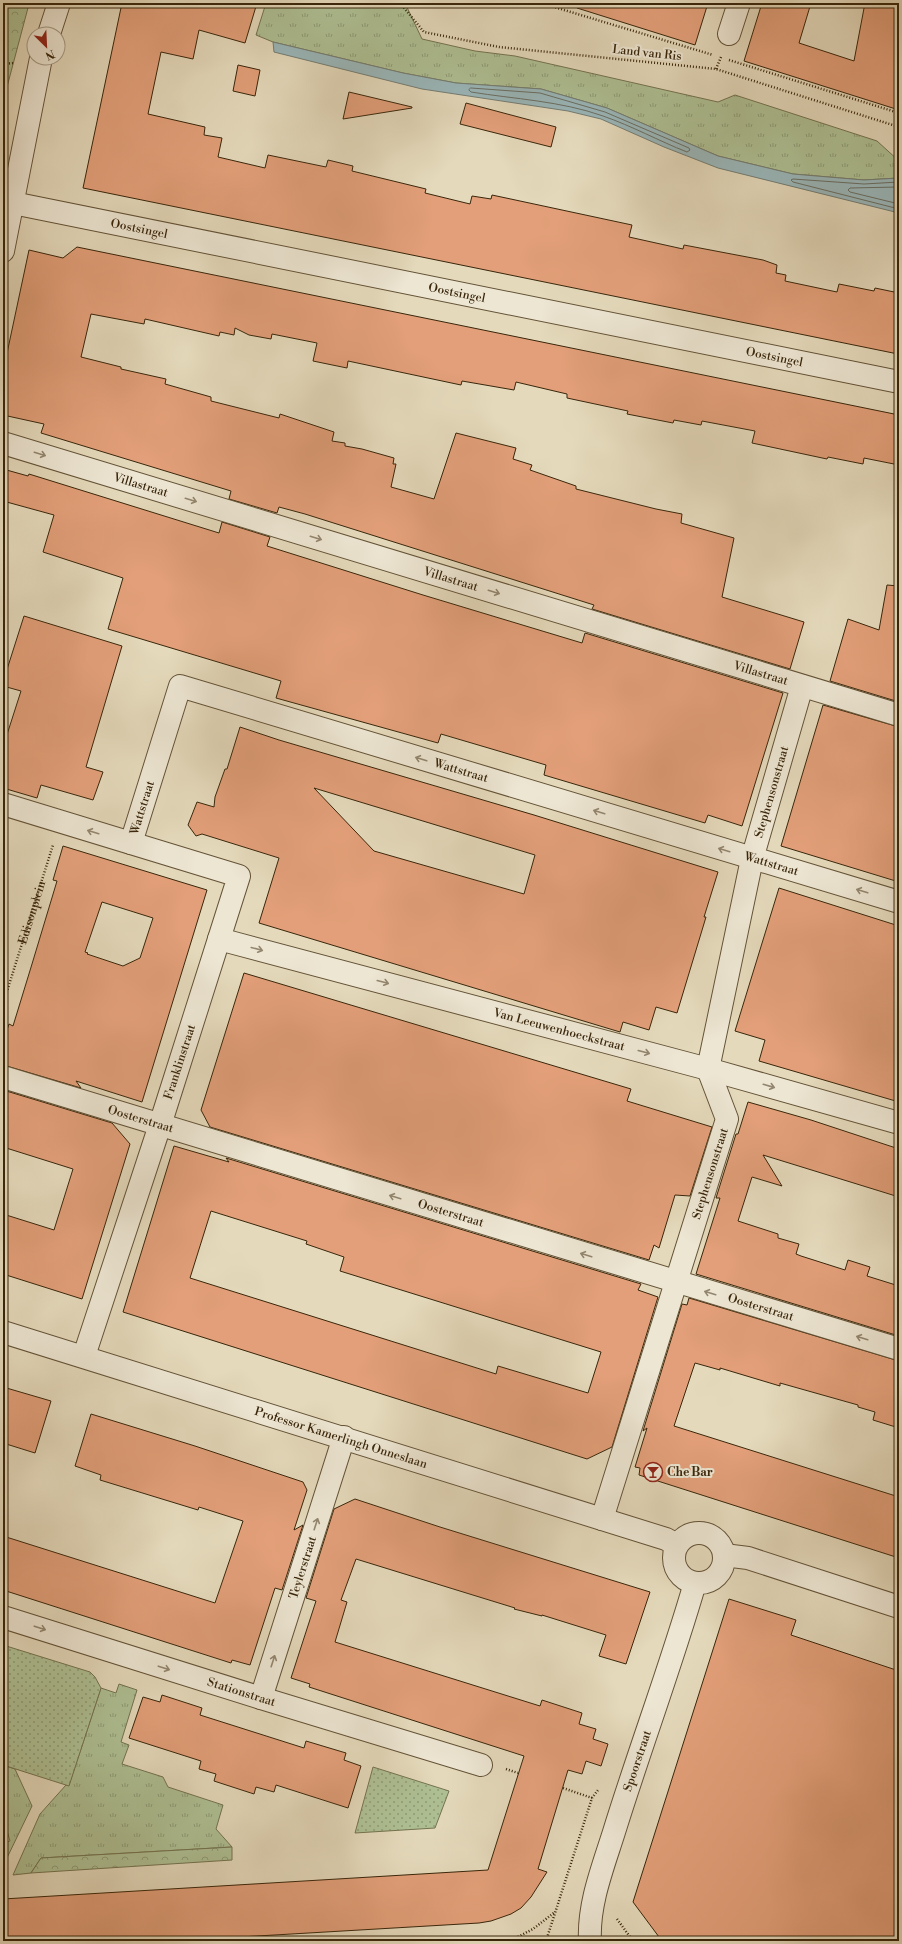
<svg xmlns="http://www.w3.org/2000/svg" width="902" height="1944" font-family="'Libre Bodoni',serif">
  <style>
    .grass { fill: url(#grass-tufts); stroke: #747350 }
    .forest { fill: url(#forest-crowns); stroke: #747350 }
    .park { fill: url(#park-dots); stroke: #747350 }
    .water { fill: #9ab7ba; stroke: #737d74 }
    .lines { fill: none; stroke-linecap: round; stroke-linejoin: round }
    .shore { stroke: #6a6e62; stroke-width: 1 }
    .building { fill: #e29f79; stroke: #39260b; fill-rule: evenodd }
    .minor-casing { stroke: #645337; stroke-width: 24 }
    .tertiary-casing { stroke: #645337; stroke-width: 24 }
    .path { stroke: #39260b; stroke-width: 2.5; stroke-dasharray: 1 2; stroke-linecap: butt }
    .minor { stroke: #ede6d3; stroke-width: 22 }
    .tertiary { stroke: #ede6d3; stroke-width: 22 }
    .oneway { stroke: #93866f }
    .labels { text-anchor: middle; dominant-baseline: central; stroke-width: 4; stroke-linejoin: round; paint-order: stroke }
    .street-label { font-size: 12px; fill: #39260b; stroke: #ede6d3 }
    .poi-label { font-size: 12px; font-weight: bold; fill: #39260b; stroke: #ede6d3; text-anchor: start }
  </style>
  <defs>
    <pattern id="grass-tufts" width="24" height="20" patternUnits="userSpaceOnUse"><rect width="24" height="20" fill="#aec094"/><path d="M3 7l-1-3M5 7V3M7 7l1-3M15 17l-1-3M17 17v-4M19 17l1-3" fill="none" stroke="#8f9c77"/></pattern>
    <pattern id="forest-crowns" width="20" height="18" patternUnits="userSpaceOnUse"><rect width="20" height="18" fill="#aec094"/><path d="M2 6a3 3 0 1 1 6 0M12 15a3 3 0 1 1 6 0" fill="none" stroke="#8f9c77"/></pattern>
    <pattern id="park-dots" width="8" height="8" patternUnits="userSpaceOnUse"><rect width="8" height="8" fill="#aec094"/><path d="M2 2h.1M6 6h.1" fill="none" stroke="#8f9c77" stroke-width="1.8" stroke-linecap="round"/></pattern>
  </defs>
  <rect width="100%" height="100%" fill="#e4d9bb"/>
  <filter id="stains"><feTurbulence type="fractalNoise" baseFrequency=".005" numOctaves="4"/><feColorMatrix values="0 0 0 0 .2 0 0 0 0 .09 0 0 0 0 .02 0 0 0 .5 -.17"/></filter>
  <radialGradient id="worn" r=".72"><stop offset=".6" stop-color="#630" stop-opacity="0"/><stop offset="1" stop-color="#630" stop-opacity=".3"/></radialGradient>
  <g class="grass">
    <path d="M266,3h139l17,36 53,12 40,5 203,46 17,-7 142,46 22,20v17l-35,2 -71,-6 -75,-18 -111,-48 -66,-19 -85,-6 -53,-10 -130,-31 -17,-7z"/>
    <path d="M119,1684l18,6 -16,52 8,3 -7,19 41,13 5,10 55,18 -7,24 16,18 -191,11 -10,15 -18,2 27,-61 26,-29h3l32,-97 15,5z"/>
    <path d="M3,1765l12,4 17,37 -27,56 -2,-19 7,-2 -7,-24z"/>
  </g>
  <g class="forest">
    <path d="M3,3l26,1 -26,98z"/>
    <path d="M232,1847v13l-201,13 10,-15z"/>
  </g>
  <g class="park">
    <path d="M3,1645l87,27 5,5 6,11 -32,98 -66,-21z"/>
    <path d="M373,1767l76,24 -14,37 -80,5z"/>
  </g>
  <path class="water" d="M273,42l130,31 53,10 85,6 66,19 111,48 75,18 71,6 35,-2v35l-181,-45 -54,-21 -63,-28 -33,-8 -146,-22 -148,-37z"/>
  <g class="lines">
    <g class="shore">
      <path d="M471,88l69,5 65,19 84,36 1,2 -3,2c-28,-11 -55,-26 -84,-36 -42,-15 -89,-17 -132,-24l-2,-2z"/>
      <path d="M899,182l-35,2 -71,-5 -2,1 2,2 106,27"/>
      <path d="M899,187l-49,1 -2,2 2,2 49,12"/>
    </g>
  </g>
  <g class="building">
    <path d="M122,3h135l-12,40 -46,-13 -6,29 -32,-7 -13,62 57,13 -1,8 18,3 -4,19 47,11 3,-13 58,12 2,-7 25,6 -1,5 74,18 -1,4 45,11 2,-8 19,3 1,-4 140,30 -3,12 54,12 1,-4 79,15 14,5 -1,8 10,2 -1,6 52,11 2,-8 35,7 1,-3 24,5 -1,61 -815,-166z"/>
    <path d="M578,3h130l-13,42 -118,-37z"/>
    <path d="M762,3h49l-12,40 55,18 11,-58h34v107l-155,-49z"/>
    <path d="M238,65l22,5 -5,26 -22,-5z"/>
    <path d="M349,92l63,15v1l-69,11z"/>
    <path d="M466,103l90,24 -5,20 -91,-23z"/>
    <path d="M77,247l822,168v50l-35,-7 -1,6 -35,-7 -1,2 -75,-16 3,-12 -53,-10 -1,4 -27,-5 -1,3 -46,-9 1,-3 -61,-13v-4l-51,-12 -2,8 -52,-9 -1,4 -113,-24 -1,7 -34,-7 4,-18 -45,-9 -1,5 -22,-4 -14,-7 -1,7 -14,-3 -1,4 -74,-17 -1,5 -53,-10 -10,43 40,10v2l45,10 -1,5 46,13v4l68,17 1,-4 54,18 -2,9 13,2v3l17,3 32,9 -1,6h3l-5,23 43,12 22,-66 60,15 -3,11 19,6 -2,5 46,16v3l80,20 26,5 -1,9 53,15 -12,59 82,25 -14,47 -198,-60 2,-4 -289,-91 -26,-7 -2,6 -48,-14 2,-8 -190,-58 3,-9 -41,-9v-43l26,-122 34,8z"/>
    <path d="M3,469l25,7 1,-2 190,59 3,-11 48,15 -3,9 156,49 159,48 3,-10 198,60 -41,133 -34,-11 -3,8 -161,-48 2,-10 -105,-31 -3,9 -162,-45 5,-17 -173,-52 15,-51 -80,-26 11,-37 -51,-14z"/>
    <path d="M887,585l12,1v116l-69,-21 18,-62 31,11z"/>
    <path d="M24,616l98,30 -36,121 17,5 -10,28 -52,-15 -4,13 -34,-10v-41l18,-56 -18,-5v-4z"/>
    <path d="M823,705l76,22v155l-118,-36z"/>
    <path d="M240,727l39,13 255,75 184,57 -14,45h2l-29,96 -21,-6 -7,23 -26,-8 -3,10 -361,-109 20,-65 -77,-24 -6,2 -8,-11 9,-23 17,5 1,-10 10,-28h2zM314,788l221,67 -11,39 -150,-43z"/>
    <path d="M63,846l144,44 -65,212 -66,-21 5,7 -78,-23v-23l6,-18 4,2 19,-62 25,-83 -4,-1zM102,902l51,16 -13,40 -17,8 -36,-12 1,-1 -3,-1z"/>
    <path d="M779,888l120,38v176l-140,-41 6,-21 -30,-9z"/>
    <path d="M244,973l387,116 -4,12 85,26 -22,69 -15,-1 -16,53 -5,-3 -5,15 -439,-133 -9,-17z"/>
    <path d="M3,1090l109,33 18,21 -48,155 -79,-25v-60l51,16 19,-61 -70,-22z"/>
    <path d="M748,1102l63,18 88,29v48l-136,-42 19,31 -30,-9 -14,44 40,13v4l21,6 -3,10 5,2 44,14 3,-10 22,7 -3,9 32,10v50l-203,-62 24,-76h-4l20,-64h2z"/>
    <path d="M174,1146l55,16 -3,-4 415,126 -3,6 20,7 -46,150 -25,12 -464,-147zM211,1211l96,30 -1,3 38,13 -4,14 261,81 -13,41 -90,-27 -2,8 -306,-96z"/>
    <path d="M689,1298l210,63v67l-26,-8 2,-8 -17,-5v-2l-78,-22v3l-60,-18v2l-25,-7 -21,63 225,71v61l-260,-83 1,-7 -5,-1 12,-39 -4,3 39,-127 5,1z"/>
    <path d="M3,1387l48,14 -16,52 -32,-10z"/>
    <path d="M91,1414l104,32 108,36 4,8 -13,40 9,-5 -21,65 -7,-2 -25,77 -18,-5 -1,3 -228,-73v-54l212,67 28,-82 -44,-14 -1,3 -98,-30 1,-5 -26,-9z"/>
    <path d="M355,1499l85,28 210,65 -24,72 -27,-8 7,-21 -64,-20v1l-28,-7 1,-1 -159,-49 -15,41 6,2 -12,40 205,64 2,-6 40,13 -3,11 17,5 -3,10 15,5 -7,22 -15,-5 -4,13 -14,-4 -30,99 9,3 -16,25 -10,11 -10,6 -20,7 -12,2 -307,18h-169v-42l485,-29 36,-114 -215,-69 1,-3 -19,-6 25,-77 -10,-3 28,-89z"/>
    <path d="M729,1599l67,21 -5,15 108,36v270h-237l-29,-39z"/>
    <path d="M162,1695l40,13 -2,7 104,33 2,-7 40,12 -2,7 17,6 -13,42 -72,-23 -2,7 -18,-5 -2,7 -40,-13 2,-7 -17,-5 2,-8 -72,-23 14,-41 17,5z"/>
  </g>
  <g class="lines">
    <defs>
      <g id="minor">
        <path d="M49,34l10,-31"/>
        <path d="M729,34l10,-31"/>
        <path id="s2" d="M3,201l896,181"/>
        <path d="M3,251l38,-193"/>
        <path id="s3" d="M3,443l896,272"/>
        <path d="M3,804l236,72 -79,249 -76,231"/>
        <path id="s4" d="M131,843l49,-157 719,216"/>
        <path id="s5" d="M219,939l489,130 191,54"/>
        <path id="s6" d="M3,1077l896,272"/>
        <path id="s7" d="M602,1519l125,-400 -19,-50 44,-210 50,-173"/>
        <path d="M724,1555l24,3 151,49"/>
        <path id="s8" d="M3,1617l258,81 220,67"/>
        <path id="s9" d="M261,1698l83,-261"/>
      </g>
      <g id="tertiary">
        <path id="s10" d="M3,1332l663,207 11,6"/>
        <circle cx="699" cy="1558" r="25"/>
        <path id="s11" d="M590,1941c-2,-37 13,-74 24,-109 26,-84 57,-166 81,-249"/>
      </g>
    </defs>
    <use href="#minor" class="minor-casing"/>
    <use href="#tertiary" class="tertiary-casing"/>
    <g class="path">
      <path d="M400,3l24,29 75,15 217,22 183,58"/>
      <path d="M541,3l172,52"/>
      <path d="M729,60l170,53"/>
      <path d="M3,64l11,-1"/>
      <path d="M716,69l5,-12"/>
      <path id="s1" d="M3,1004l50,-159"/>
      <path d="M506,1769l12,4"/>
      <path d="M563,1788l29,10"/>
      <path d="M617,1919l16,22"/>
      <path d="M510,1941l23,-12 22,-17"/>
      <path d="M546,1941l46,-143 6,-8"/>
    </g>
    <use href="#minor" class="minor"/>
    <use href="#tertiary" class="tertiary"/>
  </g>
  <defs><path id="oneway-shaft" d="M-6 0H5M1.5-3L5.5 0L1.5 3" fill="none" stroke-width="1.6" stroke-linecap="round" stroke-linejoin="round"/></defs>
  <g class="oneway">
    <use href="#oneway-shaft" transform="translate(40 454) rotate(17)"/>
    <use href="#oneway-shaft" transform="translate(191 500) rotate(17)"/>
    <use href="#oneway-shaft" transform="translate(316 538) rotate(17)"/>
    <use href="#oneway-shaft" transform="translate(494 592) rotate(17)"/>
    <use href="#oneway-shaft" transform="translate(421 759) rotate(-163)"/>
    <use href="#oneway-shaft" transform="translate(599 812) rotate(-163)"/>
    <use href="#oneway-shaft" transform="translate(93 832) rotate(-163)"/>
    <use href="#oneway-shaft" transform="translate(724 850) rotate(-163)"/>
    <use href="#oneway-shaft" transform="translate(862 891) rotate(-163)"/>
    <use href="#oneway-shaft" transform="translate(257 949) rotate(15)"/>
    <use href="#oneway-shaft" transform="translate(383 982) rotate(15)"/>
    <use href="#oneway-shaft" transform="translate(644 1052) rotate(15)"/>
    <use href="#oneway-shaft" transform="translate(769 1086) rotate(16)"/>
    <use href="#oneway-shaft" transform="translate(395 1197) rotate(-163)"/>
    <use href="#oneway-shaft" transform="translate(586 1255) rotate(-163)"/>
    <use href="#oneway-shaft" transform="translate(710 1293) rotate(-163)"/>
    <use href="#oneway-shaft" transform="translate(862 1338) rotate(-163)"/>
    <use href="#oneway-shaft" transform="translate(316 1524) rotate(-72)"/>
    <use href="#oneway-shaft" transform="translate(40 1628) rotate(18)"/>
    <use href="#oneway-shaft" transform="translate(273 1661) rotate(-72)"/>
    <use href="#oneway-shaft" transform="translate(164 1668) rotate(18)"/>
  </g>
  <defs>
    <symbol id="bar-ring" viewBox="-11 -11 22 22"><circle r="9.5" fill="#ede6d3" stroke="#8f2418" stroke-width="1.5"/><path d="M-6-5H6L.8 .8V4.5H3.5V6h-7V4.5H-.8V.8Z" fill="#8f2418"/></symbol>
  </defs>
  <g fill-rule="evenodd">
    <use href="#bar-ring" x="642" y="1461" width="22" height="22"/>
  </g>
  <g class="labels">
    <g class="street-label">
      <text transform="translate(647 53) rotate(6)">Land van Ris</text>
      <text stroke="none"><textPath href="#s2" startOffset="139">Oostsingel</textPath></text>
      <text stroke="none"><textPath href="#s2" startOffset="463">Oostsingel</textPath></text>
      <text stroke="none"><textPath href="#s2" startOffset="787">Oostsingel</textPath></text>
      <text stroke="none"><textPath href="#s3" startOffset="144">Villastraat</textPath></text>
      <text stroke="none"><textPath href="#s3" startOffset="468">Villastraat</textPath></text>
      <text stroke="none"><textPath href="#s3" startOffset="792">Villastraat</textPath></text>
      <text stroke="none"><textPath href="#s4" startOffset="458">Wattstraat</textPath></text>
      <text stroke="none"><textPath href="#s7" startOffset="757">Stephensonstraat</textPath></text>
      <text stroke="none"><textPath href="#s4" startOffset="37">Wattstraat</textPath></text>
      <text stroke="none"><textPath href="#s4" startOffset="782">Wattstraat</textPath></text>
      <text stroke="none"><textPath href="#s1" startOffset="96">Edisonplein</textPath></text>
      <text stroke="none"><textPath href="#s5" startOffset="352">Van Leeuwenhoeckstraat</textPath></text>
      <text transform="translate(180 1062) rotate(-72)">Franklinstraat</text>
      <text stroke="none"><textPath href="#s6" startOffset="144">Oosterstraat</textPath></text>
      <text stroke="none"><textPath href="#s7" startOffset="362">Stephensonstraat</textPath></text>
      <text stroke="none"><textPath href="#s6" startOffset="468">Oosterstraat</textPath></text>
      <text stroke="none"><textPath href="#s6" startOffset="792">Oosterstraat</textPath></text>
      <text stroke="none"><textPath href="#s10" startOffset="354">Professor Kamerlingh Onneslaan</textPath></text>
      <text stroke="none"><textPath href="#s9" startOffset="137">Teylerstraat</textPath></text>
      <text stroke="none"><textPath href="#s8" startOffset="250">Stationstraat</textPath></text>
      <text stroke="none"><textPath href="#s11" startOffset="187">Spoorstraat</textPath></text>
    </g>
    <g class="poi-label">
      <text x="667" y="1472">Che Bar</text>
    </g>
  </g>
  <rect width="902" height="1944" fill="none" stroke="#e4d9bb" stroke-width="16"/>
  <rect x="4" y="4" width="894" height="1936" fill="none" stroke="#39260b" stroke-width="2"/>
  <rect x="8" y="8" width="886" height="1928" fill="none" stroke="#39260b"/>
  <g transform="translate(46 46) rotate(156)"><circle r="19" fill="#ede6d3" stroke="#a59983"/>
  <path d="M0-3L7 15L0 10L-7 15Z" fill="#8f2418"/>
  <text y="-6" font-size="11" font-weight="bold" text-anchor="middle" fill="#39260b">N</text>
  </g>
  <rect width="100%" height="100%" filter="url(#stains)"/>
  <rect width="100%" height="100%" fill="url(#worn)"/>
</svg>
